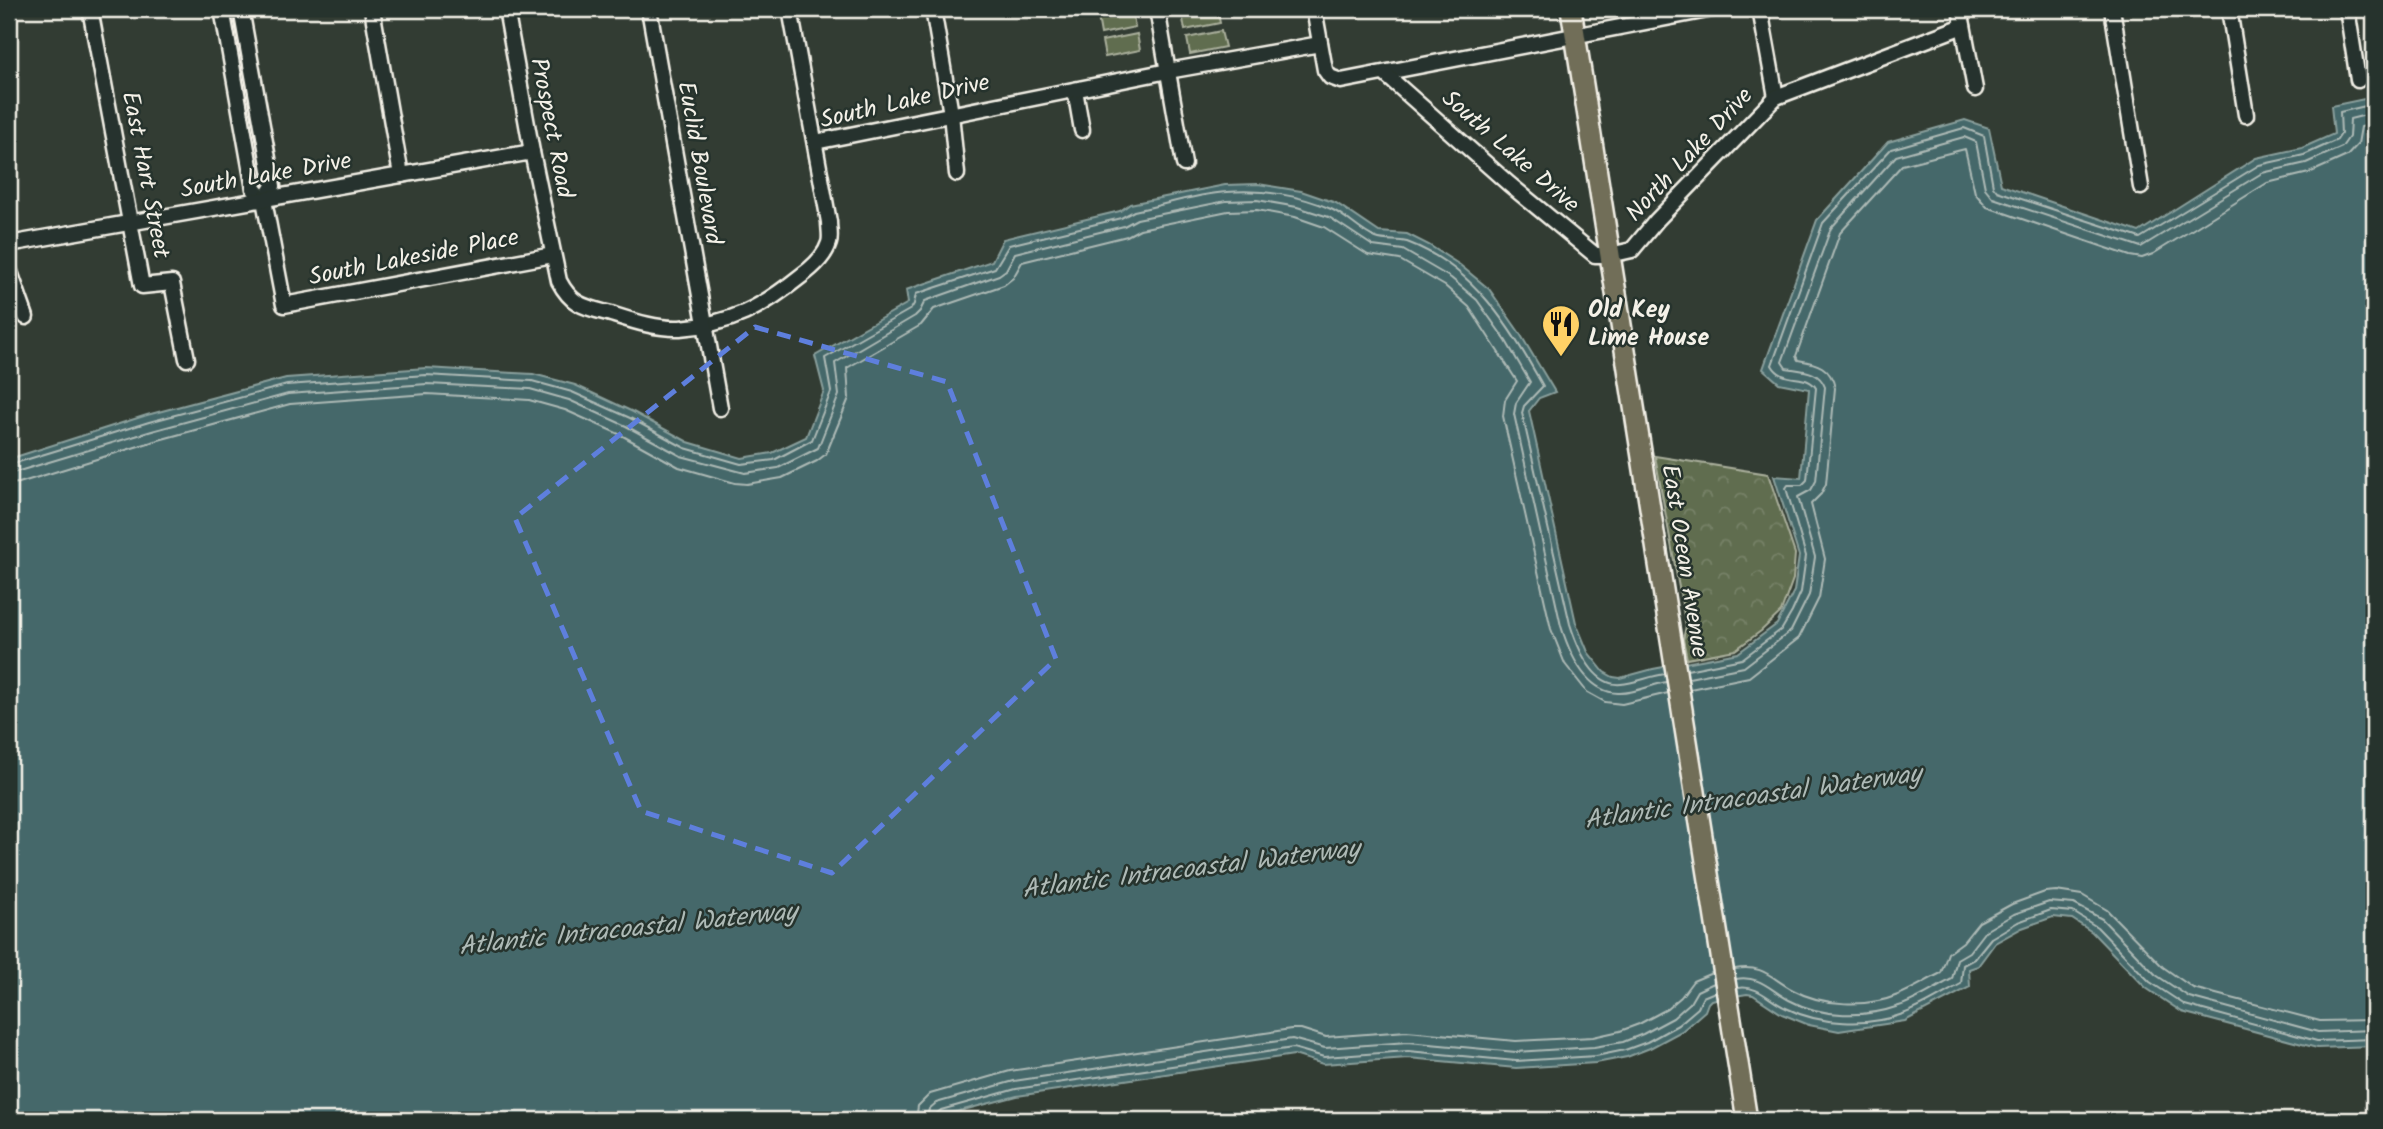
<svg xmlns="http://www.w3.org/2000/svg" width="2383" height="1129" font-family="Kalam,sans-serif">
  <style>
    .park { fill: url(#park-crowns); stroke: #aaaf9c; stroke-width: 2 }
    .pitch { fill: #606d4f; stroke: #aaaf9c; stroke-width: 2 }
    .water { fill: #44686a; stroke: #8a9f9c; stroke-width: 2 }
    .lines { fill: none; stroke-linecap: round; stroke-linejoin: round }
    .shore { stroke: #aebab6; stroke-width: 2 }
    .minor-casing { stroke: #f4f1e8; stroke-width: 19 }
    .major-casing { stroke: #f4f1e8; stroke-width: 24 }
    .minor { stroke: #26332d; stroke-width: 14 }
    .major { stroke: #716e59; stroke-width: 19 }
    .marked { fill: none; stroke: #5e7fdd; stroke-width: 5; stroke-dasharray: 14 9; stroke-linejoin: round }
    .labels { text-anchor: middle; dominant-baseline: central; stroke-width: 5; stroke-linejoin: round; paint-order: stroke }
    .street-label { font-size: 24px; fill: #f4f1e8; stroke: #26332d }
    .poi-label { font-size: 24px; font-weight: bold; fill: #f4f1e8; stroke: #26332d; text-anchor: start }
    .water-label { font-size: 26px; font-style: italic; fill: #aebab6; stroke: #26332d }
  </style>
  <defs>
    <pattern id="park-crowns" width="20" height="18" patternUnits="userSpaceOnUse" patternTransform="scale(1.75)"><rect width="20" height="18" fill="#606d4f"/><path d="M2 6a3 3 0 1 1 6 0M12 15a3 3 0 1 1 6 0" fill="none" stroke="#778268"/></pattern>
  </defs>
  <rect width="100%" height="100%" fill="#323c33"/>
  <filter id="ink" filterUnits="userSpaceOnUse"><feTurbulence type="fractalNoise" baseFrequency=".0143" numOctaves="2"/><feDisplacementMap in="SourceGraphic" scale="14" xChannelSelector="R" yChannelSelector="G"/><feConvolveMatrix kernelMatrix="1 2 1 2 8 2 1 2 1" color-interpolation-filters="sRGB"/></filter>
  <g filter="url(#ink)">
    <path class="park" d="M1655,456l113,18 27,80 -2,25 -12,33 -20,19 -26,19 -48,9 -4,-20 3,-13z"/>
    <g class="pitch">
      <path d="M1208,9h9l3,14 -35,7 -3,-16z"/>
      <path d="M1132,11l3,16 -34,7 -3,-17z"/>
      <path d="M1221,31l4,16 -35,7 -3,-16z"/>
      <path d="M1137,34l3,16 -35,7 -3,-16z"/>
    </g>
    <path class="water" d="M2374,97v949l-57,2 -135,-36 -36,-24 -54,-56 -20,-13 -19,-2 -31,11 -27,15 -17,23 -9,3 1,18 -65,34 -66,10 -30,-6 -27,-11 -29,-19 -6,-1 -36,6 -3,3 -3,8 -23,20 -32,17 -23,9 -31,6 -80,5 -108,-10 -85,6 -29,-9 -277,41 -92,24h-916v-661l138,-44 139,-37 140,-10 107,6 42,11 58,27 55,30 54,16 30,-5 34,-16 18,-46 -9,-35 93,-53 -2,-13 86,-29 11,-22 117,-28 10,-7 95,-19 33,-1 43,7 35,12 43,29 28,2 22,11 31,20 29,24 30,43 36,60 -16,6 -10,13 47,212 12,29 16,20 9,5 7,1 33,-9 85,-16 39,-29 17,-33 5,-35 -25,-80 27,2 8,-89 -30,-6 -16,-14 54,-149 71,-78 77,-22 24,8 12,57 138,47 117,-74 46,-10 32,-14 -3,-28z"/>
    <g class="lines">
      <g class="shore">
        <path d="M9,465l140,-43 138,-37 139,-10 106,6 40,11 58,26 55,30 56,16 33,-4 38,-20 19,-48 -6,-34 86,-49 3,-5 2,-10 79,-26 14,-23 112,-27 13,-7c30,-6 62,-17 93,-19 34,-3 73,3 104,17 16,7 28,22 45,29 10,4 21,1 31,4 67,25 103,85 136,144l-19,20 -2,7 48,211c7,22 22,63 51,60 14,-1 29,-8 44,-10"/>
        <path d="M9,474l143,-43 136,-37 139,-10 103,5 39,11 57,26 55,30 64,17 33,-5 40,-20 21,-53 -4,-32 80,-47 5,-5 5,-10 74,-26 7,-5 9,-17 109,-27 13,-7 89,-18 31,-1 40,7 32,10 44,29 30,4 48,28 26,22 29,41 24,41 -14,21 -2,11 47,212c8,26 24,66 57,67 15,1 33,-8 48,-11"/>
        <path d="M9,484l10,-1 136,-42 135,-37 137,-10 102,6 36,10 56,25 58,32 56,16 12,1 35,-6 35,-17 9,-7 23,-56 -2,-30 74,-43 13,-16 70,-24 9,-7 9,-16 105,-26 13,-7 88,-18 29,-1 38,7 29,10 44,28 32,5 45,26 24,21 48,74 -12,19 -2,16 48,213 14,35 22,28 18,10 17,2 46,-11"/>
        <path d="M1687,670l55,-11 40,-30 10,-17 9,-20 5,-36 -20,-68 2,-3h14l5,-5 9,-92c-9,-16 -33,-3 -44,-23l51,-142 68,-74 73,-21 20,8 9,50 4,5 143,47 119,-73 45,-10 33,-15 4,-6 -1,-22 34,-8"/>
        <path d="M1689,678l55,-11 47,-36 18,-36 6,-38 -17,-60 13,-7 5,-9 9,-94c-6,-17 -23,-16 -39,-19l-4,-6 49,-134 65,-72 68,-19 12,5 9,46 8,10 148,49 121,-74 44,-10 36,-16 7,-10 1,-18 24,-6"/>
        <path d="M1690,689l59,-12 50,-39 20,-40 6,-39 -14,-55 10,-10 5,-10 9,-96c-4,-21 -18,-25 -37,-28l-2,-4 44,-123 62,-68 63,-16 10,44 12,14 143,49 12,2 11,-4 114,-71 42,-10 38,-17 11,-12 3,-17 13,-3"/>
        <path d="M1735,969c28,-5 36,9 58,21 29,16 74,18 105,5 15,-6 29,-15 43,-22l7,-20 15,-11 16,-20 33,-18 33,-12 11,-1 26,4 25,15 56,57 30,21 127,33 54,-1"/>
        <path d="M1736,979c24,-4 34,11 53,21 33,18 76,18 110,6 18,-6 36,-18 53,-27l5,-20 12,-7 16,-21 29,-17 35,-12 25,2 28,15 54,56 33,22 129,35 56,-2"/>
        <path d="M1738,988c21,-3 30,12 48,20 33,17 82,19 117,6 20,-7 40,-20 58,-30l2,-19 11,-6 17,-21 27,-16 33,-12 22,2 24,15 53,55 35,23 132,36 57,-2"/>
        <path d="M916,1120l2,-14 12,-12 80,-23 281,-42h10l25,8 81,-6 109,10 77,-4 27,-6 19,-7 28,-15 14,-12 12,-16 19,-8"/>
        <path d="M926,1120l3,-11 7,-6 78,-22 278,-42 33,9 83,-6 108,10 78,-5 29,-5 20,-8 30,-16 17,-15 7,-12 17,-8"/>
        <path d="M935,1120l1,-6 5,-4 75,-21 277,-41 31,9 84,-6 108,10 80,-5 29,-6 22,-8 31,-17 20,-17 5,-11 12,-5"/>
      </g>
      <defs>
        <g id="minor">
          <path d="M90,9l52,277 30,-3 15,76"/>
          <path d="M222,9l32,180 10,11 20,105 269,-50"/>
          <path d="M241,9l32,177 -9,14"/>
          <path d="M372,9l29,166"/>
          <path d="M506,9l26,143 27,129c13,25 26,26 52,33 22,7 45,15 69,14 52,-4 81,-20 121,-52 11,-8 24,-20 28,-33 2,-6 0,-14 0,-21l-39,-213"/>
          <path d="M649,9l71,399"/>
          <path d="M933,9l18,105 6,60"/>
          <path d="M1157,9l27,155"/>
          <path d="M1314,9l11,61 5,7 11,4 372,-72"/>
          <path d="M1760,9l16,88"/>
          <path d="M1960,9l15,80"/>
          <path d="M2112,9l29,178"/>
          <path d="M2229,9l17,106"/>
          <path d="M2347,9l11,71"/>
          <path d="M1385,74l124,110 86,71h15l22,-5 25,-30 119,-123 187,-71"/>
          <path d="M1075,90l7,40"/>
          <path d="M815,142l353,-71 152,-27"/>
          <path d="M9,244l523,-92"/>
          <path d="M9,269l17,48"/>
        </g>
        <path id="major" d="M1571,9l176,1111"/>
      </defs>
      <use href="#minor" class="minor-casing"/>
      <use href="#major" class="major-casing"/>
      <use href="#minor" class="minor"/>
      <use href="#major" class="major"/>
    </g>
  </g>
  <path class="marked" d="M755,327l192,55 109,277 -224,214 -191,-62 -126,-293z"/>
  <defs>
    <symbol id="restaurant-pin" viewBox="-11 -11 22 30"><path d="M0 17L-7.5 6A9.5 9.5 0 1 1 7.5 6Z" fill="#ffd166" stroke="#26332d"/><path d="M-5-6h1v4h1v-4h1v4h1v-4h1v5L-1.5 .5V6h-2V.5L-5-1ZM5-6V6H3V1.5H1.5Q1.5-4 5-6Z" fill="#111"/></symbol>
  </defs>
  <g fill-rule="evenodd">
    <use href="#restaurant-pin" x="1539" y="302" width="44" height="60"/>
  </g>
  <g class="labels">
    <g class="street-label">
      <text transform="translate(905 102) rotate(-13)">South Lake Drive</text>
      <text transform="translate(551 128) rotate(79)">Prospect Road</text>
      <text transform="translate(1510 152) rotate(41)">South Lake Drive</text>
      <text transform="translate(1690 155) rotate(-47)">North Lake Drive</text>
      <text transform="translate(699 163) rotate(80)">Euclid Boulevard</text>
      <text transform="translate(145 175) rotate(79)">East Hart Street</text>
      <text transform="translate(266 176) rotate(-10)">South Lake Drive</text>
      <text transform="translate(414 258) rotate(-11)">South Lakeside Place</text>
      <text transform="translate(1684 561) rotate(81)">East Ocean Avenue</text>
    </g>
    <g class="poi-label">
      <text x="1588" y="310">Old Key<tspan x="1588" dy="28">Lime House</tspan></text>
    </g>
    <g class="water-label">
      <text transform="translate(1753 798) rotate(-8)">Atlantic Intracoastal Waterway</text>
      <text transform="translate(1191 870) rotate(-7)">Atlantic Intracoastal Waterway</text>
      <text transform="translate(628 930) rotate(-6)">Atlantic Intracoastal Waterway</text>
    </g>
  </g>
  <rect width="2383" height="1129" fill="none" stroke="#26332d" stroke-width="35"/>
  <rect x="18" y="18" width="2348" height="1094" fill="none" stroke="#f4f1e8" stroke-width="2.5" filter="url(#ink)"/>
</svg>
